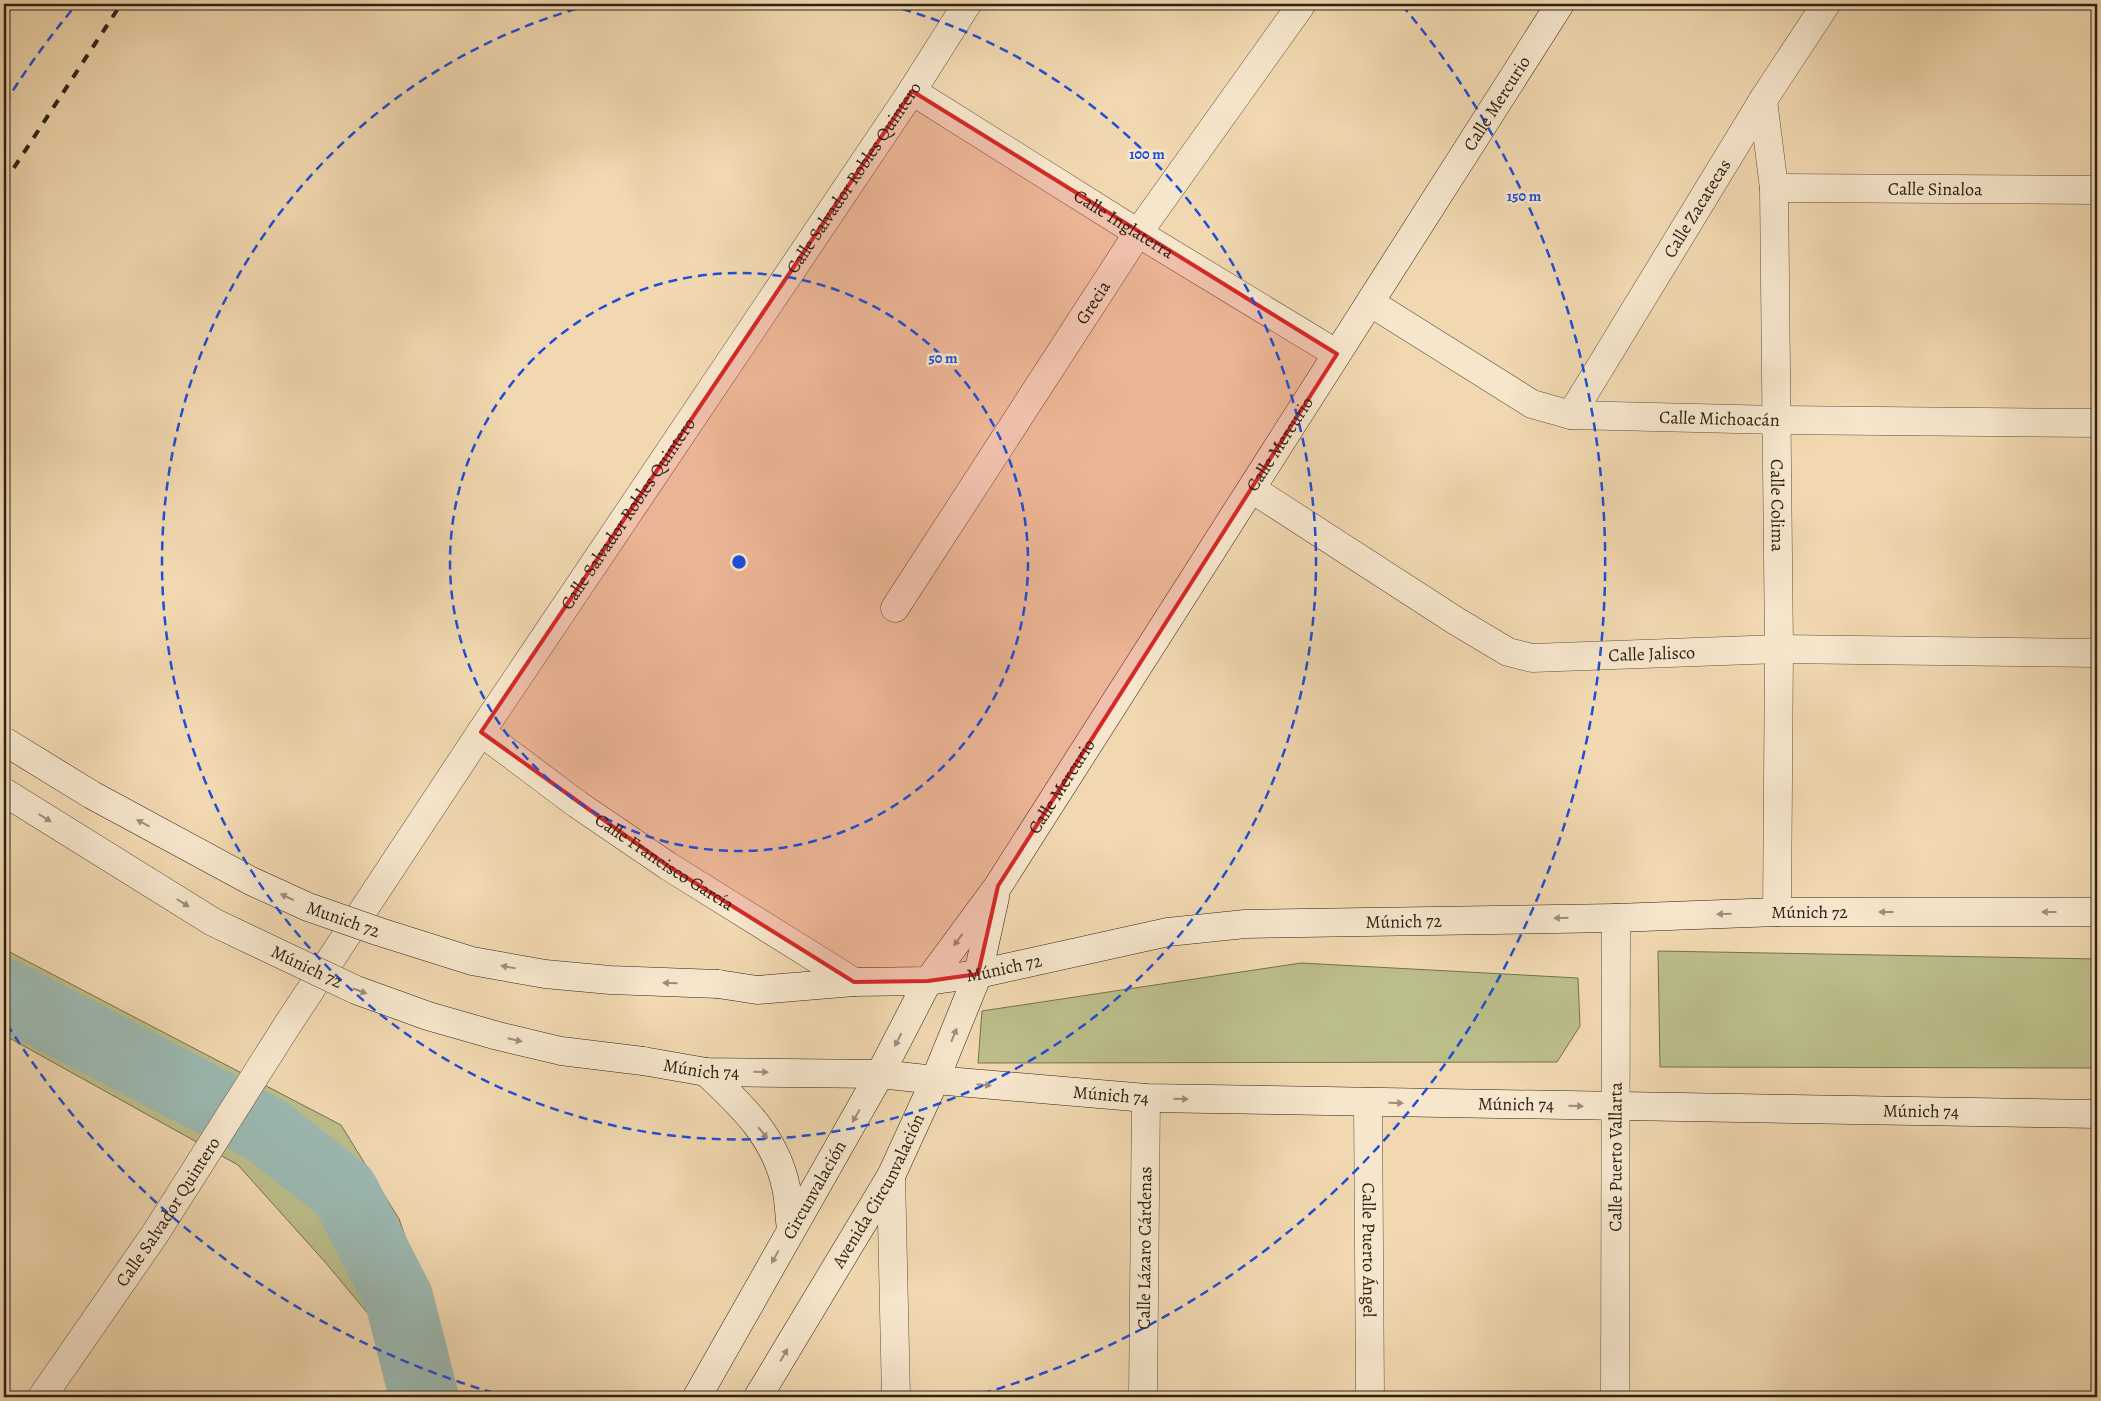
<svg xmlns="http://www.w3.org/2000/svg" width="2101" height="1401" font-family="Alegreya,serif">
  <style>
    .green { fill: #bcbe8a; stroke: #747050 }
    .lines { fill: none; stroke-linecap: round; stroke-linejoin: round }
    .river { stroke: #9cb9b2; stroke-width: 69 }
    .street-casing { stroke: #5e503d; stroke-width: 29 }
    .secondary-casing { stroke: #2d2217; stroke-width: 29 }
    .street { stroke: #f6e6cc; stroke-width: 28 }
    .secondary { stroke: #f6e6cc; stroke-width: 28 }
    .rail { stroke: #2d2217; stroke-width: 4; stroke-dasharray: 9 9; stroke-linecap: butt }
    .secondary-bridge-casing { stroke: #2d2217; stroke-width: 29; stroke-linecap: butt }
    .secondary-bridge { stroke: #f6e6cc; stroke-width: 28 }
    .oneway { fill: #9c8e7b }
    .marked { fill: #d62828; fill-opacity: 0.2; stroke: #d62828; stroke-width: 4; stroke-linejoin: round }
    .ring { fill: none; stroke: #1d4ed8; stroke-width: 2.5; stroke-dasharray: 9 6 }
    .labels { text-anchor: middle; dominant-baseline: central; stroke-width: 5; stroke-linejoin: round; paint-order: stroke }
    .street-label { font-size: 18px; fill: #2d2217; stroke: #f6e6cc }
    .centre { fill: #1d4ed8; stroke: #f6e6cc; stroke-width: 2.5 }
    .ring-label { font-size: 15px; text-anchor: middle; font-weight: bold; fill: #1d4ed8; stroke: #f6e6cc; stroke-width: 5; stroke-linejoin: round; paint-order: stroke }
  </style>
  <rect width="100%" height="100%" fill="#f1d8b0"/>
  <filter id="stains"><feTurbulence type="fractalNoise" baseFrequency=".004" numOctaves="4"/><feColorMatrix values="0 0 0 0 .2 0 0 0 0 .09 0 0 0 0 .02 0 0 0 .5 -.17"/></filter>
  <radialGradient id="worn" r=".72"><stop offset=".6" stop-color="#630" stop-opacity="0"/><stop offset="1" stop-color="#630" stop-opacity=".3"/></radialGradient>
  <g class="green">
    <path d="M4,949l337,176 58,94 47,135 10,43h-59l-22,-75 -50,-60 -87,-97 -234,-130z"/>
    <path d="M1658,951l439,8v109l-437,-1z"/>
    <path d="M1301,963l277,15 2,48 -23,36 -579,1 4,-52z"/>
  </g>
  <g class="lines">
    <path class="river" d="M4,993l262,137 78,61 55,108 25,98"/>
    <defs>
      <g id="street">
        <path id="s1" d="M912,91l226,142 199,121"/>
        <path id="s2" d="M1763,100l11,88 5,461 -2,263"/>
        <path id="s3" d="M1774,188l323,2"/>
        <path id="s4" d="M1371,303l161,101 39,11 207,5 319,3"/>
        <path id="s5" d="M1571,415l192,-315 63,-96"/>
        <path id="s6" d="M1252,489l204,132 52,31 24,6 247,-9 318,4"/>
        <path id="s7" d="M895,608l243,-375 163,-228"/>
        <path id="s8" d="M481,732l96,72 91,62 186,116"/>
        <path id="s9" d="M1368,1102l2,295"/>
        <path d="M891,1176l5,221"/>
        <path id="s10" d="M42,1397l113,-163 133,-210 193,-292 431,-641 55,-87"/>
        <path id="s11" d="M1143,1397l3,-299"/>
        <path id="s12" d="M1615,1397l1,-479"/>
      </g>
      <g id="secondary">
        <path id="s13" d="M718,984l39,6 97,-8 74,-1 50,-7 190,-42 77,-8 371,-6 161,-6h320"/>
        <path id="s14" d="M643,1061l63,11 174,2 55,6 211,18 951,16"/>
        <path d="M706,1072c36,34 69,64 80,115 3,13 3,28 5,42"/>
        <path id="s15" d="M697,1397l183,-323 48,-93 70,-95 562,-882"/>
        <path id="s16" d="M758,1397l133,-221 44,-96 43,-106 17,-77"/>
      </g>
    </defs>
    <use href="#street" class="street-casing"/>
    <use href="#secondary" class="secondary-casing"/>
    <use href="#street" class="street"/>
    <use href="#secondary" class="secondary"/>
    <path class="rail" d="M4,183l117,-179"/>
    <defs>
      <g id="secondary-bridge">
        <path id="s17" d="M4,741l88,54 159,86 57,26 72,25 92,29 73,13 65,6 108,4"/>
        <path id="s18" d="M4,792l209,130 143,68 72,26 70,20 63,15 82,10"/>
      </g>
    </defs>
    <use href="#secondary-bridge" class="secondary-bridge-casing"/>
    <use href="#secondary-bridge" class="secondary-bridge"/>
  </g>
  <defs><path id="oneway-solid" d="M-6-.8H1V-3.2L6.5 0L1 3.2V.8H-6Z" transform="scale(1.25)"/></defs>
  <g class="oneway">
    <use href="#oneway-solid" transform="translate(45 818) rotate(32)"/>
    <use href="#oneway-solid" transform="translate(143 823) rotate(-152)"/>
    <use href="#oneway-solid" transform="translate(287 897) rotate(-155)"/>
    <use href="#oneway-solid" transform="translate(183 903) rotate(32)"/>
    <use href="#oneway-solid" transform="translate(1886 912) rotate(180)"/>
    <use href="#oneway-solid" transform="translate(2049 912) rotate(180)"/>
    <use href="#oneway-solid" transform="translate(1724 914) rotate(178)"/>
    <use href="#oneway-solid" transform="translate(1561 918) rotate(179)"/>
    <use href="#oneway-solid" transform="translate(958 940) rotate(126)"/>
    <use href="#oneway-solid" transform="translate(508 967) rotate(-170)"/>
    <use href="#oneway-solid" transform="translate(670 983) rotate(-178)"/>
    <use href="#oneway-solid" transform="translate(360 991) rotate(21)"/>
    <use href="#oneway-solid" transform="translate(954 1035) rotate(-68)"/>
    <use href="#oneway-solid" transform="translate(515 1040) rotate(13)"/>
    <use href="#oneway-solid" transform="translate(898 1040) rotate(117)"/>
    <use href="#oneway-solid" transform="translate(761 1072) rotate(1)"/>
    <use href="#oneway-solid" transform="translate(984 1085) rotate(5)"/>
    <use href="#oneway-solid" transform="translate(1181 1099) rotate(1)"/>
    <use href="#oneway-solid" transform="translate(1396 1103) rotate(1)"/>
    <use href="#oneway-solid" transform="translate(1576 1106) rotate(1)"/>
    <use href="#oneway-solid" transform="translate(856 1116) rotate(120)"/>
    <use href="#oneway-solid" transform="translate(763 1133) rotate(51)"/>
    <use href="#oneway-solid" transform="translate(775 1257) rotate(119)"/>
    <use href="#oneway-solid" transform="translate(784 1355) rotate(-59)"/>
  </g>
  <path class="marked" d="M912,91l425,263 -339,532 -20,88 -50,7 -74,1 -186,-116 -187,-134z"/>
  <g class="ring">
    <circle cx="739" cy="562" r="289"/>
    <path d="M888 5A577 577 0 1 1 590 5"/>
    <path d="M508 1397A866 866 0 0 1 5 1021M5 103A866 866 0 0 1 76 5M1402 5A866 866 0 0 1 970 1397"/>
  </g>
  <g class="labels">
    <g class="street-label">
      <text stroke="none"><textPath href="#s15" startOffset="1522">Calle Mercurio</textPath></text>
      <text stroke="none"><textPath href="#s10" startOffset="1465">Calle Salvador Robles Quintero</textPath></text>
      <text stroke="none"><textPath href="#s3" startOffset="161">Calle Sinaloa</textPath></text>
      <text stroke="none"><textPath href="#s5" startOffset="242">Calle Zacatecas</textPath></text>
      <text stroke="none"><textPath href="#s1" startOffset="250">Calle Inglaterra</textPath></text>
      <text stroke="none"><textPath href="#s7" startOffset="364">Grecia</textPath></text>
      <text stroke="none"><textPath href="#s4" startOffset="379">Calle Michoacán</textPath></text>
      <text stroke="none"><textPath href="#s15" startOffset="1118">Calle Mercurio</textPath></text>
      <text stroke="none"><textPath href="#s2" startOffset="406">Calle Colima</textPath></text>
      <text stroke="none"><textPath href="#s10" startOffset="1060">Calle Salvador Robles Quintero</textPath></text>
      <text stroke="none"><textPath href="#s6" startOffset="448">Calle Jalisco</textPath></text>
      <text stroke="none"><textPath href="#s15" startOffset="712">Calle Mercurio</textPath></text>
      <text stroke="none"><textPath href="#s8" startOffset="225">Calle Francisco García</textPath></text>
      <text stroke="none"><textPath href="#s13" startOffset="1098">Múnich 72</textPath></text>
      <text stroke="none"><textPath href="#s17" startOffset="384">Munich 72</textPath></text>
      <text stroke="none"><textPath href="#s13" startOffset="692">Múnich 72</textPath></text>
      <text stroke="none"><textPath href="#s18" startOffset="350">Múnich 72</textPath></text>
      <text stroke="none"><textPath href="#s13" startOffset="288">Múnich 72</textPath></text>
      <text stroke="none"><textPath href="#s14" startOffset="59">Múnich 74</textPath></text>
      <text stroke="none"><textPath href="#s14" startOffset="470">Múnich 74</textPath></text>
      <text stroke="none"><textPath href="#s14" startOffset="875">Múnich 74</textPath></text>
      <text stroke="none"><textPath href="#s14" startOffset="1280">Múnich 74</textPath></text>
      <text stroke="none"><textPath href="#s12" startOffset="240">Calle Puerto Vallarta</textPath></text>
      <text stroke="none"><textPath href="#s15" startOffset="238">Circunvalación</textPath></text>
      <text stroke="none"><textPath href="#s16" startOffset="239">Avenida Circunvalación</textPath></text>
      <text stroke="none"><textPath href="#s10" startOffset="224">Calle Salvador Quintero</textPath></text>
      <text stroke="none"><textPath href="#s11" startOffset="149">Calle Lázaro Cárdenas</textPath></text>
      <text stroke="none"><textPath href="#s9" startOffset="148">Calle Puerto Ángel</textPath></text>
    </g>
  </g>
  <circle cx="739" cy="562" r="8" class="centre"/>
  <g class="ring-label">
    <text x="1147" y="159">100 m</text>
    <text x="1524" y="201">150 m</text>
    <text x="943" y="363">50 m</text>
  </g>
  <rect width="2101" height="1401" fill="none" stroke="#f1d8b0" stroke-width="20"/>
  <rect x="5" y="5" width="2091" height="1391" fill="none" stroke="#2d2217" stroke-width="2.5"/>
  <rect x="10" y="10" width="2081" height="1381" fill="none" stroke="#2d2217"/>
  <rect width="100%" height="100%" filter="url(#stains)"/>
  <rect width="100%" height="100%" fill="url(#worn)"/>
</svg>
